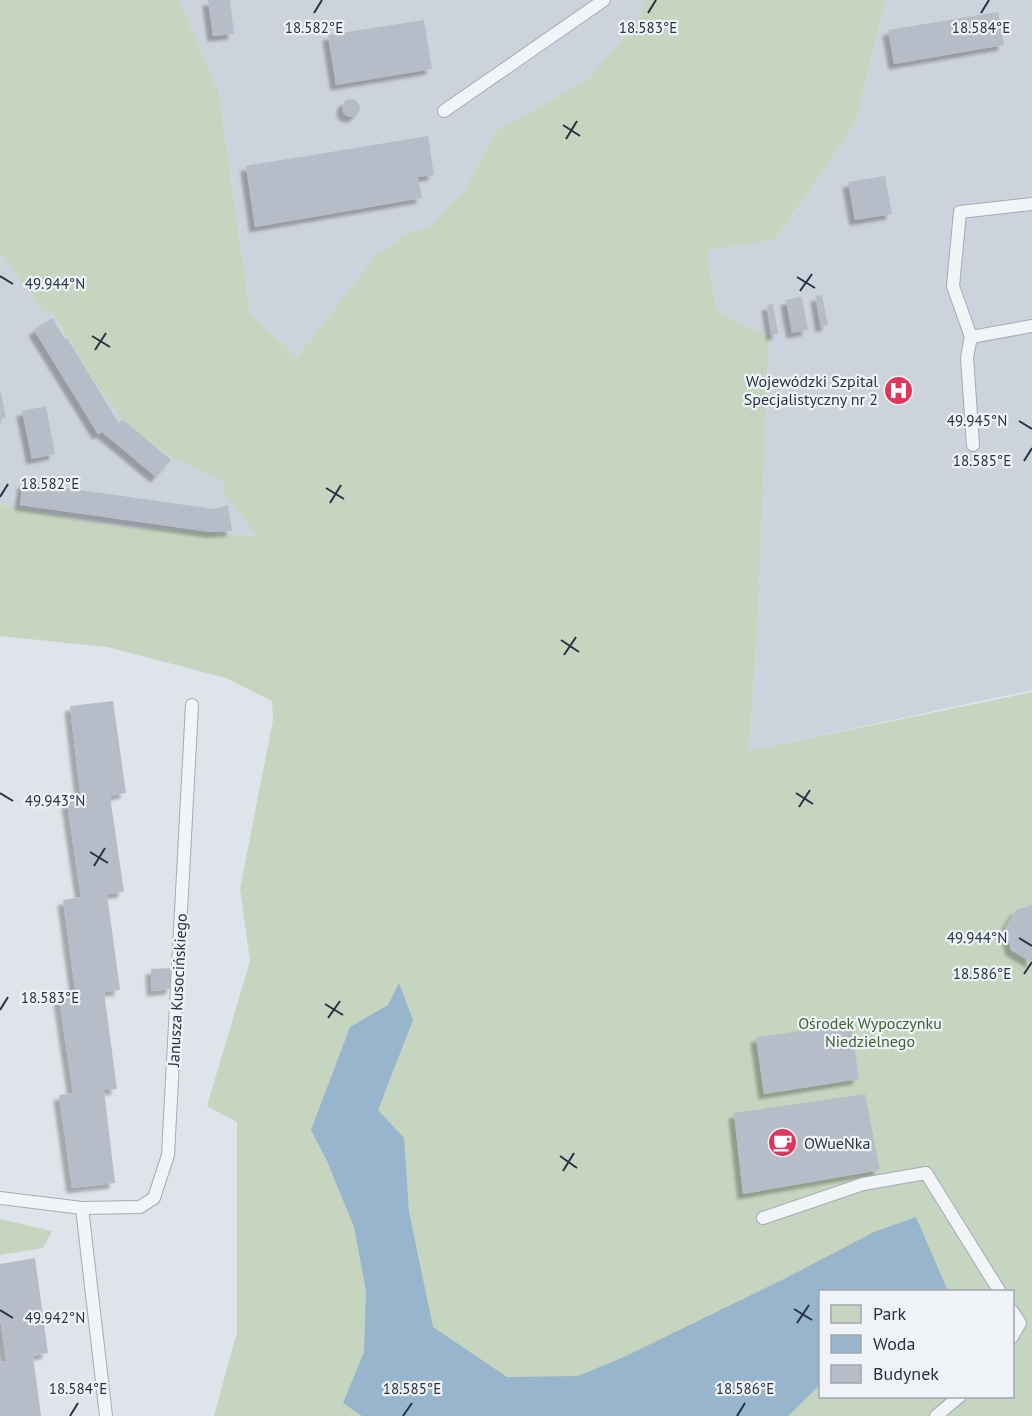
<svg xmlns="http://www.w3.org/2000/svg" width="1032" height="1416" font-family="'PT Sans',sans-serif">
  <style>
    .built { fill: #cdd3dc }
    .green { fill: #c6d5bf; fill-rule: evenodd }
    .water { fill: #97b5cd }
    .building { fill: #b6bdc8; filter: url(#shadow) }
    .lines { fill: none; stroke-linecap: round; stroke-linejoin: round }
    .lane-casing { stroke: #a4abb5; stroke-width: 14 }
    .lane { stroke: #f2f5f8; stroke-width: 12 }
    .ticks { fill: none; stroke: #263243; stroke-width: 2 }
    .labels { text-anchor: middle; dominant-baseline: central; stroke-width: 4.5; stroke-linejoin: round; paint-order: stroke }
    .poi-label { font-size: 16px; fill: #263243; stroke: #eff3f7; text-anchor: end }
    .street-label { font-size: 16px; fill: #263243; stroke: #eff3f7 }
    .park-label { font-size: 16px; fill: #3e6032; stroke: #eff3f7 }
    .ticks-label { font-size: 15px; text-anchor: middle; fill: #263243; stroke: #eff3f7; stroke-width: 4.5; stroke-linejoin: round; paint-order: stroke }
  </style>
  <defs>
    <filter id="shadow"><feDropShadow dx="-5.5" dy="5.5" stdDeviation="1.5" flood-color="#0004"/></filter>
  </defs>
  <rect width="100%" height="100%" fill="#dfe4ea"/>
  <g class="built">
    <path d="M179,0h466l-7,22 -50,57 -92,52 -32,60 -36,38 -18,2 -35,25 -78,101 -47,-44 -31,-220z"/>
    <path d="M885,0h147v690l-283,61 9,-135 11,-280 -52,-24 -10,-62 70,-12 79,-116z"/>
    <path d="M0,252l47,63 5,-3 37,61 80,83 54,24 2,16 5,4 28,36 -145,-10 -113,-22z"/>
  </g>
  <g class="green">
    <path d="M0,0h179l40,93 31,220 47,44 78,-101 35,-25 18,-2 36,-38 32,-60 92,-52 50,-57 7,-22h240l-29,122 -80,117 -69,11 10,62 52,24 -11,280 -9,135 283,-59v724h-818l23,-84v-210l-30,-16 43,-145 -10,-72 33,-169 -1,-19 -46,-23 -119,-31 -107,-11v-132l113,22 144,10 -27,-36 -5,-4 -3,-16 -53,-24 -42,-30 -38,-53 -37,-61 -5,4 -47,-64zM820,1292h192v104h-192z"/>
    <path d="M0,1219l52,12 -9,17 -43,7z"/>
  </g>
  <path class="water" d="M399,983l14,37 -35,90 26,28 5,74 24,115 74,50 71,-1 48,-20 160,-78 88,-46 42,-15 32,74 -128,1v93l-32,31h-426l-19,-13 21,-51 2,-61 -12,-64 -27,-66 -16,-31 39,-103 38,-22z"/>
  <g class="building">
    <path d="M208,0h22l4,34 -21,2z"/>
    <path d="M998,12l6,33 -110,19 -6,-34z"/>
    <path d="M424,20l8,49 -96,16 -8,-50z"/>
    <circle cx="351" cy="108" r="9"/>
    <path d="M428,136l6,39 -16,2 4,21 -167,29 -9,-61z"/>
    <path d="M885,176l7,38 -37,6 -7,-38z"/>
    <path d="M822,295l6,30 -7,2 -5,-31z"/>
    <path d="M800,297l2,1 6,32 -16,3 -6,-33z"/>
    <path d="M773,304l5,30 -6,1 -5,-30z"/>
    <path d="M52,318l13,21 2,-1 51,84 1,1 3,-4 49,41 -15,17 -54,-45 -4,2 -64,-104z"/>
    <path d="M0,388l6,30 -6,1z"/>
    <path d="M46,406l9,48 -23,5 -10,-48z"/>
    <path d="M23,482l191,27 14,-4 4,26 -21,1 -191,-27z"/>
    <path d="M113,701l13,92 -16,3 14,96 -17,2 13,96 -16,2 13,97 -13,1 11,93 -43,5 -13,-93 14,-2 -14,-95 17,-2 -13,-96 18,-3 -14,-95 14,-2 -11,-94z"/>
    <path d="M1032,905v56l-1,1 -20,-12 -6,-22 11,-18z"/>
    <path d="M170,968l2,21 -20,2 -1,-22z"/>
    <path d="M851,1024l8,55 -95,15 -8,-57z"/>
    <path d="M865,1094l15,76 -137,24 -9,-81z"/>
    <path d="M35,1258l13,95 -15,3 8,60h-41v-54l6,-1 -6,-44v-53z"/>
  </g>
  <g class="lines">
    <defs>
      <g id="lane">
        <path d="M444,111l160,-111"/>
        <path d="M971,337l-18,-51 7,-74 72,-8"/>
        <path d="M973,445l-6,-88 4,-20 61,-11"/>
        <path d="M0,1198l82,10 58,-1 14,-9 14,-43 24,-450"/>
        <path d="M82,1208l24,208"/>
        <path d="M763,1218l100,-34 63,-11 74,119"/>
        <path d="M1012,1311l8,12 -8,14"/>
        <path d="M936,1416l24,-20"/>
      </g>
    </defs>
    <use href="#lane" class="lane-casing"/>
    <use href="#lane" class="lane"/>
  </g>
  <path class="ticks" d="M314,13l8,-13M648,13l8,-13M981,13l8,-13M563,125l17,11M566,139l11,-18M0,276l13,8M797,277l18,11M800,291l12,-17M92,336l18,11M95,350l11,-17M1019,421l13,8M1024,461l8,-13M326,488l18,11M0,497l8,-13M330,503l11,-18M561,640l18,12M564,655l12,-18M0,793l13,8M796,793l17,11M799,807l11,-17M90,852l18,11M94,866l11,-18M1019,938l13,8M1024,974l8,-12M325,1004l18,11M0,1010l8,-13M328,1018l12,-17M560,1156l17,12M563,1171l11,-18M794,1309l18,11M0,1310l13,8M797,1323l12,-18M70,1416l8,-13M403,1416l9,-13M737,1416l8,-13"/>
  <defs>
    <symbol id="hospital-disc" viewBox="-11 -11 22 22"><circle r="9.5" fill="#db385b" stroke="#eff3f7"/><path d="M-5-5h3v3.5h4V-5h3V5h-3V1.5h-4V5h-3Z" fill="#fff"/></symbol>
    <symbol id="cafe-disc" viewBox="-11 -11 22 22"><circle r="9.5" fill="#db385b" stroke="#eff3f7"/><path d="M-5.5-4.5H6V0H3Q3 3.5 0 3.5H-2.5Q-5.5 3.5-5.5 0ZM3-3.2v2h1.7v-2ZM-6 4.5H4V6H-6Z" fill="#fff"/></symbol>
  </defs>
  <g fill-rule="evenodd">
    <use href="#hospital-disc" x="882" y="374" width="33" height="33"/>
    <use href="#cafe-disc" x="766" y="1126" width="33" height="33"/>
  </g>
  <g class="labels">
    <g class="poi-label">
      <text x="878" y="381">Wojewódzki Szpital<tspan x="878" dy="18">Specjalistyczny nr 2</tspan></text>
      <text x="804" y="1143" text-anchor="start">OWueNka</text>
    </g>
    <g class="street-label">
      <text transform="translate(177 990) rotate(-87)">Janusza Kusocińskiego</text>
    </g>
    <g class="park-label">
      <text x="870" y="1023">Ośrodek Wypoczynku<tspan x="870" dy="18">Niedzielnego</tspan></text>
    </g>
  </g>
  <g class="ticks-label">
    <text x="314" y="33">18.582°E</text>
    <text x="648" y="33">18.583°E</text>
    <text x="981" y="33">18.584°E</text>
    <text x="55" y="289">49.944°N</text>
    <text x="977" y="426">49.945°N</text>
    <text x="982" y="466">18.585°E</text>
    <text x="50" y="489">18.582°E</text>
    <text x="55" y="806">49.943°N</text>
    <text x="977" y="943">49.944°N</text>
    <text x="982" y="979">18.586°E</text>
    <text x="50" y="1003">18.583°E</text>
    <text x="55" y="1323">49.942°N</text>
    <text x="78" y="1394">18.584°E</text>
    <text x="412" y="1394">18.585°E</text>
    <text x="745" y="1394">18.586°E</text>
  </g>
  <rect x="819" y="1290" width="195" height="108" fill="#eff3f7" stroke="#9fa6af" stroke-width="1.5"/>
  <rect x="831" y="1305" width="30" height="18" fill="#c6d5bf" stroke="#9fa6af" stroke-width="1.5"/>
  <text x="873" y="1320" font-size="18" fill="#263243">Park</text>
  <rect x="831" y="1335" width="30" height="18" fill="#97b5cd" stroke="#9fa6af" stroke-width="1.5"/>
  <text x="873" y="1350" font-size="18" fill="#263243">Woda</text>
  <rect x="831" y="1365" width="30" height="18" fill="#b6bdc8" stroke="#9fa6af" stroke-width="1.5"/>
  <text x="873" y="1380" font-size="18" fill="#263243">Budynek</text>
</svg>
